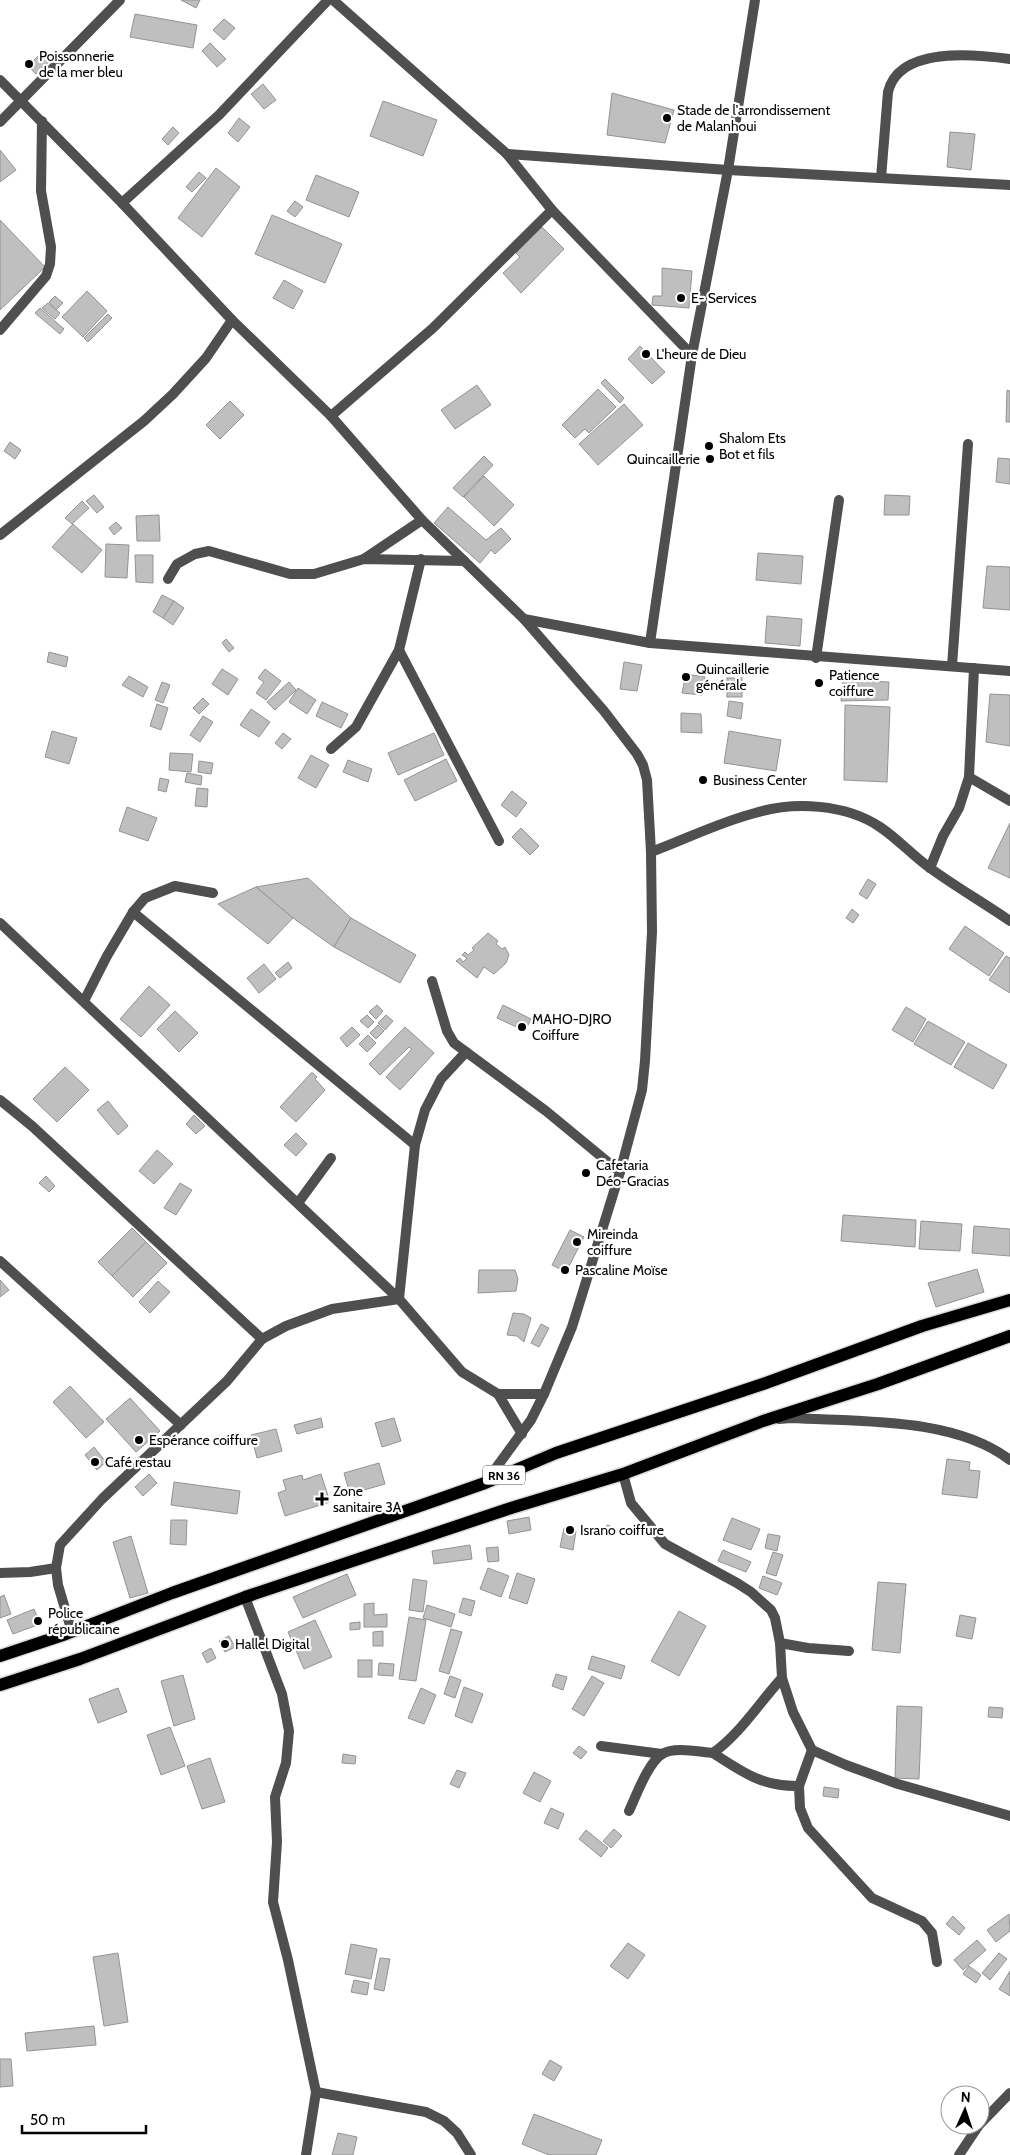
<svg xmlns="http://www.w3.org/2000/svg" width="1010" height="2155" font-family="Cabin,sans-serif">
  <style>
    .building { fill: #bfbfbf; stroke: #939393 }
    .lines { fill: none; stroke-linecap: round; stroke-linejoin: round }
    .primary-casing { stroke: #dbdbdb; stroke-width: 15 }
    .street { stroke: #4f4f4f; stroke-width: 10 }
    .primary { stroke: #000; stroke-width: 12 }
    .poi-dot { fill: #000; stroke: #fff; stroke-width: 2 }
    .labels { text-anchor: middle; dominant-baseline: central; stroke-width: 4.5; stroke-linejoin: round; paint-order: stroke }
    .shield { fill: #fff; stroke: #4c4c4c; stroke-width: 1 }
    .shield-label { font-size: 12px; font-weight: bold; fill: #000 }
    .poi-label { font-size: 14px; fill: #000; stroke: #fff; text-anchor: start }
  </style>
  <rect width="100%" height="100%" fill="#fff"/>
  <g class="building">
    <path d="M181,0h19l-4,8z"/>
    <path d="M135,14l62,11 -4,23 -63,-11z"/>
    <path d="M224,19l11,9 -11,12 -11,-10z"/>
    <path d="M210,43l16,16 -9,8 -15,-16z"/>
    <path d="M45,49l8,9 -17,16 -8,-8z"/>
    <path d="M263,84l13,16 -12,9 -13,-15z"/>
    <path d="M612,93l62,17 -9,33 -58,-8z"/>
    <path d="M383,101l54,19 -14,36 -53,-20z"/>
    <path d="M239,118l11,9 -12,15 -10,-9z"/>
    <path d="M173,127l6,6 -11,12 -6,-6z"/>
    <path d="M950,132l25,2 -4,36 -24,-3z"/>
    <path d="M0,150l16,20 -16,12z"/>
    <path d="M216,168l24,19 -38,50 -24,-19z"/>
    <path d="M199,172l7,6 -14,14 -6,-5z"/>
    <path d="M316,175l43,17 -10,25 -43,-17z"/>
    <path d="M295,201l8,6 -8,10 -8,-6z"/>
    <path d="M272,215l70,29 -17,39 -70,-29z"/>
    <path d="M0,220l45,47 -45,43z"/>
    <path d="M542,227l22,22 -43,44 -18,-20 17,-16 -4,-4z"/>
    <path d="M662,268l30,3 -3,37 -37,-3 1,-9h9z"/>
    <path d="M284,280l19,11 -10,18 -20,-11z"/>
    <path d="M87,291l20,20 -24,26 -21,-20z"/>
    <path d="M55,296l8,7 -7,7 -7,-8z"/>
    <path d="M48,303l12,10 -5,6 -13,-11z"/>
    <path d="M40,308l24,21 -4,5 -25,-21z"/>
    <path d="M108,314l4,4 -24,24 -4,-4z"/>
    <path d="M640,346l25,26 -13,12 -24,-25z"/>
    <path d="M605,379l19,19 -4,5 -19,-20z"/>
    <path d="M477,385l14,20 -36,24 -14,-19z"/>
    <path d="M598,389l18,18 -27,26 -4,-4 -10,9 -13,-13z"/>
    <path d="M1007,390l3,1v31h-4z"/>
    <path d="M230,401l14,14 -24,24 -14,-14z"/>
    <path d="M624,404l19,21 -45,40 -19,-21z"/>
    <path d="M10,442l11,8 -6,9 -11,-8z"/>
    <path d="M484,456l9,9 -30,32 -10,-9z"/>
    <path d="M998,458l12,1v25l-14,-2z"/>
    <path d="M484,476l30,29 -20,21 -30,-29z"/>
    <path d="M94,495l10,12 -7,6 -11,-12z"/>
    <path d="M885,495l25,1 -1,19h-25z"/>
    <path d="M82,501l7,7 -17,16 -7,-6z"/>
    <path d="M448,507l38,33 15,-12 10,11 -16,15 -4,-4 -11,13 -46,-40z"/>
    <path d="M159,515l1,26h-23l-1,-25z"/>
    <path d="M116,522l6,6 -8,7 -5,-7z"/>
    <path d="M73,524l29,26 -20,23 -30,-26z"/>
    <path d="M106,544l23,1 -2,33 -22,-1z"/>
    <path d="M758,553l45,3 -2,28 -45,-4z"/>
    <path d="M135,555h18v28l-17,-1z"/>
    <path d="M987,566l23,1v43l-27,-2z"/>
    <path d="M162,595l12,6 -11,17 -10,-6z"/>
    <path d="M174,601l10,7 -11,17 -10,-7z"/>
    <path d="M767,616l35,3 -2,27 -35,-3z"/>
    <path d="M226,639l8,9 -5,4 -7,-9z"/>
    <path d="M49,652l19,5 -2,10 -19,-5z"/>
    <path d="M624,662l18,3 -5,26 -17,-2z"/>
    <path d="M222,669l16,10 -10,16 -16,-11z"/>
    <path d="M265,669l16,12 -15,19 -10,-7 8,-11 -6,-4z"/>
    <path d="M686,674l19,3 -3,18 -20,-2z"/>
    <path d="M129,676l19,11 -5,10 -21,-12z"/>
    <rect x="727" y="678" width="15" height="19"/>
    <path d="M843,680l46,2 -1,18 -47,1z"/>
    <path d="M162,682l8,3 -7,18 -8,-3z"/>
    <path d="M289,682l7,8 -21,20 -8,-8z"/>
    <path d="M298,688l18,12 -9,14 -18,-12z"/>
    <path d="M990,694l20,1v51l-24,-4z"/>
    <path d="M203,698l6,6 -10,10 -6,-6z"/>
    <path d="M729,701l14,2 -2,16 -14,-3z"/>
    <path d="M322,702l26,12 -7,14 -25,-12z"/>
    <path d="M157,704l11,4 -7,22 -11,-4z"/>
    <path d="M845,705l45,2 -3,75 -43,-2z"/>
    <path d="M251,709l19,13 -11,15 -19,-12z"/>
    <path d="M681,713l20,1 1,19 -21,-1z"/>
    <path d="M203,716l10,6 -13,20 -10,-7z"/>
    <path d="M52,731l25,7 -8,26 -24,-7z"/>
    <path d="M729,731l52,9 -5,31 -52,-8z"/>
    <path d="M283,733l8,6 -9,10 -7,-6z"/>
    <path d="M434,733l10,22 -46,20 -10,-22z"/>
    <path d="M170,753l23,1 -2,18 -22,-2z"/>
    <path d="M311,755l18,10 -13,23 -18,-10z"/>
    <path d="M446,759l11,22 -42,20 -11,-21z"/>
    <path d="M348,760l24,9 -4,13 -25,-10z"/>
    <path d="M199,761l14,2 -2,11 -13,-2z"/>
    <path d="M187,773l15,3 -1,9 -16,-3z"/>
    <path d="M160,778l9,2 -3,12 -8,-2z"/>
    <path d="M197,788l11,1 -1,18 -12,-1z"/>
    <path d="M512,791l15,12 -11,14 -15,-12z"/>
    <path d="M127,807l30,11 -9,23 -29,-10z"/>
    <path d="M1010,823v55l-22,-10z"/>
    <path d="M521,828l18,18 -9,9 -18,-18z"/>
    <path d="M308,878l43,40 -17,29 -41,-29 -37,-31z"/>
    <path d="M868,879l8,5 -9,15 -8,-5z"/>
    <path d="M256,887l37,31 -25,26 -50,-40z"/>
    <path d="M852,909l7,6 -6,8 -7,-5z"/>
    <path d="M351,918l65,37 -16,28 -66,-36z"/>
    <path d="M965,926l39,27 -15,23 -40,-27z"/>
    <path d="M488,933l10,8 -2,3 6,5 3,-2 4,8 -3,8 -12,11 -10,-7 -7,11 -21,-17 4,-3 3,4 4,-4 -5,-3 3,-3 3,3 6,-5 -2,-2z"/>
    <path d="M1006,956l4,2v35l-21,-13z"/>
    <path d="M288,962l4,6 -12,10 -5,-5z"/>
    <path d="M264,964l12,15 -17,14 -12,-15z"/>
    <path d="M149,986l21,19 -29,32 -21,-18z"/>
    <path d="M377,1005l6,6 -7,8 -7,-7z"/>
    <path d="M503,1005l28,14 -6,12 -28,-13z"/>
    <path d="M906,1007l20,12 -13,23 -21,-12z"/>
    <path d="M175,1011l23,22 -19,19 -22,-23z"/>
    <path d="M367,1015l7,7 -6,6 -8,-7z"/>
    <path d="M386,1015l7,6 -8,9 -7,-7z"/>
    <path d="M928,1021l37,21 -14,23 -37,-21z"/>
    <path d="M378,1025l6,6 -8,8 -6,-6z"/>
    <path d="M352,1027l8,8 -13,12 -7,-9z"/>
    <path d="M405,1027l29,26 -34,37 -14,-13 26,-28 -3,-2 -29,28 -11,-11z"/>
    <path d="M368,1035l8,8 -9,9 -8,-8z"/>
    <path d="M968,1043l39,22 -14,24 -39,-22z"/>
    <path d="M65,1067l24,23 -32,32 -24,-23z"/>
    <path d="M311,1073h2l4,4 -2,2 10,11 -29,32 -16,-15z"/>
    <path d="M108,1101l20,25 -10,9 -21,-25z"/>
    <path d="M194,1115l11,11 -9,8 -10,-10z"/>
    <path d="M296,1133l11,11 -11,12 -12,-11z"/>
    <path d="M157,1150l16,14 -19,20 -15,-13z"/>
    <path d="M46,1176l9,10 -6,6 -10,-9z"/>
    <path d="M180,1183l12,7 -16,25 -12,-7z"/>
    <path d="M843,1215l73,5 -1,27 -74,-6z"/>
    <path d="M921,1221l41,3 -2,27 -41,-2z"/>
    <path d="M974,1226l36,3v27l-38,-3z"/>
    <path d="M132,1228l14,14 -34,34 -14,-14z"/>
    <path d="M570,1230l14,7 -18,35 -14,-7z"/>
    <path d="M146,1242l21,21 -34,34 -21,-21z"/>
    <path d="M977,1269l7,23 -48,15 -8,-24z"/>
    <path d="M479,1270h36l3,9 -2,12 -38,2z"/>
    <path d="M0,1280l9,10 -9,7z"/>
    <path d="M158,1281l12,11 -20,21 -11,-11z"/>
    <path d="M513,1313l11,1 7,4 -7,24 -7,-6 -10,-1z"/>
    <path d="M541,1324l8,4 -10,19 -8,-4z"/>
    <path d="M70,1386l34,36 -18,16 -33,-36z"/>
    <path d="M130,1398l30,33 -24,21 -30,-33z"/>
    <path d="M321,1418l2,9 -26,7 -3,-9z"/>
    <path d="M394,1418l7,23 -19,6 -7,-24z"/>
    <path d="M276,1429l6,22 -25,7 -6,-23z"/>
    <path d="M94,1447l12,15 -9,8 -12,-15z"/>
    <path d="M947,1459l23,3 -1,8 11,1 -3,27 -35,-4z"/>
    <path d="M379,1463l6,21 -35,10 -6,-21z"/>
    <path d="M149,1474l8,9 -14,13 -8,-9z"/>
    <path d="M321,1474l9,28 -45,14 -7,-23 8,-3 -3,-10 19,-5 1,5z"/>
    <path d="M174,1482l66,9 -3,23 -66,-9z"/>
    <path d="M529,1517l2,13 -22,4 -2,-13z"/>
    <path d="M732,1518l28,11 -9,21 -28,-10z"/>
    <path d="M171,1520h16l-1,25 -16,-1z"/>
    <path d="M607,1525l9,3 -3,7 -9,-3z"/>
    <path d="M564,1528l12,3 -3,19 -13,-3z"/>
    <path d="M768,1534l12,2 -3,15 -12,-3z"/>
    <path d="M131,1536l17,57 -18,5 -17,-56z"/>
    <path d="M470,1545l2,14 -38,5 -2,-13z"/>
    <path d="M498,1547l1,14 -11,1 -2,-14z"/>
    <path d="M723,1550l28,12 -5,10 -28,-11z"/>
    <path d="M773,1552l10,3 -7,21 -10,-3z"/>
    <path d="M488,1568l21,8 -8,21 -21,-8z"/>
    <path d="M517,1573l18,6 -8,25 -18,-6z"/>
    <path d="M347,1574l9,21 -53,23 -10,-21z"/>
    <path d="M763,1576l19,7 -5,12 -18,-7z"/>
    <path d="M413,1579l14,2 -4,31 -14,-2z"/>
    <path d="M878,1582l28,2 -6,69 -28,-3z"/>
    <path d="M4,1595l7,19 -11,4v-21z"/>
    <path d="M463,1598l12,3 -4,15 -12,-4z"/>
    <path d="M374,1603v12l13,-1v13h-23v-23z"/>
    <path d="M427,1605l28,9 -4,13 -28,-9z"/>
    <path d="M34,1609l6,15 -27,10 -6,-14z"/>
    <path d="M679,1611l27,15 -27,50 -28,-15z"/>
    <path d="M960,1615l16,3 -4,21 -16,-3z"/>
    <path d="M409,1617l17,3 -10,61 -17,-2z"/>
    <path d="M315,1620l17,37 -28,12 -16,-37z"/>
    <path d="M360,1622v7l-10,1v-7z"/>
    <path d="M451,1629l11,3 -13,42 -10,-3z"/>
    <path d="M383,1631v15h-10v-14z"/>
    <path d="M229,1636l6,11 -10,5 -6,-11z"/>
    <path d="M211,1648l5,10 -9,5 -5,-10z"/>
    <path d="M592,1656l33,10 -4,13 -33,-10z"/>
    <rect x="358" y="1660" width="14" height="17"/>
    <path d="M379,1663l15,1 -1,12 -15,-1z"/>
    <path d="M556,1674l11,3 -4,13 -11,-4z"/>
    <path d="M183,1675l12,44 -21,7 -13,-45z"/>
    <path d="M450,1676l11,4 -6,18 -11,-4z"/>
    <path d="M592,1676l12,7 -20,33 -12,-7z"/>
    <path d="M464,1687l19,7 -11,29 -17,-7z"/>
    <path d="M118,1688l9,24 -29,11 -9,-24z"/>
    <path d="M421,1688l15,7 -12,29 -16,-6z"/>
    <path d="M897,1706l25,1 -3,72 -24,-1z"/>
    <path d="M989,1707l14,1 -1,10 -14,-1z"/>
    <path d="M170,1727l15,39 -24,9 -14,-40z"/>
    <path d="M579,1746l8,6 -6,7 -8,-6z"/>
    <path d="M343,1754l13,2 -1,8 -13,-1z"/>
    <path d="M210,1758l15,44 -23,7 -15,-43z"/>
    <path d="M457,1770l9,3 -7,15 -9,-4z"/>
    <path d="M534,1772l17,9 -11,21 -17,-9z"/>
    <path d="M824,1787l15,2 -1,9 -15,-2z"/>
    <path d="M551,1808l13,6 -6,15 -14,-6z"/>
    <path d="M614,1829l8,7 -11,12 -8,-7z"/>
    <path d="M586,1830l22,18 -7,9 -22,-18z"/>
    <path d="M1009,1914l1,17 -14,11 -9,-12z"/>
    <path d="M953,1916l12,12 -6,7 -13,-11z"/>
    <path d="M977,1940l9,10 -23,20 -9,-10z"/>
    <path d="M628,1943l17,12 -17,24 -18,-13z"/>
    <path d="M351,1944l26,5 -6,30 -26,-5z"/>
    <path d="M118,1953l10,69 -24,4 -11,-69z"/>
    <path d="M999,1953l8,6 -17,21 -8,-7z"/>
    <path d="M380,1958l10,1 -6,32 -10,-2z"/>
    <path d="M969,1966l12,9 -5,8 -13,-9z"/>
    <path d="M1010,1971v25l-11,-7z"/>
    <path d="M354,1980l15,3 -2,12 -16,-3z"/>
    <path d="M94,2026l2,19 -69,6 -2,-18z"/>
    <path d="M0,2059h11l2,27 -13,1z"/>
    <path d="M550,2060l12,7 -8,14 -12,-7z"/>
    <path d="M534,2114l68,26 -6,15h-47l-27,-11z"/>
    <path d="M338,2133l19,4 -4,18h-21z"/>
  </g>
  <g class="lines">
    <defs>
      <g id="primary">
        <path d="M0,1656l66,-22 106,-41 313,-110 71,-30 207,-69 159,-58 88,-26"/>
        <path d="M0,1685l80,-26 165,-62 266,-89 112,-34 140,-53 115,-37 132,-48"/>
      </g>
    </defs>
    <use href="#primary" class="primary-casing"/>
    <g class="street">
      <path d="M333,0l174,154 45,56 140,145"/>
      <path d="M0,80l122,123 110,117 99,96 91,104 102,99 80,92 33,43 6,11 4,15 4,72 1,80 -7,129 -3,29 -22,82 -48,155 -28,67 -13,26 -46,63"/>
      <path d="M0,122l120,-122"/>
      <path d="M507,154l221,16 282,15"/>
      <path d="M881,178l7,-86c11,-46 86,-38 122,-33"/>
      <path d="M122,203l97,-88 109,-115"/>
      <path d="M0,330l46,-54 4,-12 1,-17 -10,-56 1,-70"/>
      <path d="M331,416l102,-88 119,-118"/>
      <path d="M0,535l144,-114 29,-27 33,-36 26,-38"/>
      <path d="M364,559l58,-39"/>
      <path d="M168,579l9,-15 18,-10 14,-3 81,23h24l50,-15 100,2"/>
      <path d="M524,619l126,24 360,28"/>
      <path d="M650,643l42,-288 36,-185 27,-170"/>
      <path d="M399,650l22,-91"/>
      <path d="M816,658l23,-158"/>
      <path d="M952,666l16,-222"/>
      <path d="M974,668l-5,109 41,24"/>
      <path d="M331,749l25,-22 43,-77 100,191"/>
      <path d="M651,852c35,-13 69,-30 104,-39 39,-12 91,-9 125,14 18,12 33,29 50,41 26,19 54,35 80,53"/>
      <path d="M930,868l13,-32 16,-28 10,-31"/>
      <path d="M133,912l282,233"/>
      <path d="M0,923l399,376 63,73 36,22h46"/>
      <path d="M432,981l15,50 7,12 92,68 74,61"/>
      <path d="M84,1001l23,-45 26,-44 12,-14 30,-12 38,7"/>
      <path d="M0,1100l32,26 230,213"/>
      <path d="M298,1203l33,-45"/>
      <path d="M0,1261l181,164"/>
      <path d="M498,1394l24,40"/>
      <path d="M779,1419l12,-1c69,4 163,-1 219,42"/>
      <path d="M623,1474l8,29 34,41 72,39 14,9 20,18 4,8 5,25 2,35 11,34 19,38 34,15 52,19 112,32"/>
      <path d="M0,1573l30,-1 26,-4"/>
      <path d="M245,1597l37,97 7,37 -3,32 -11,34 2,45 -4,60 15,58 28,132 -10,63"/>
      <path d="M72,1632l-14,-47 -2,-17 4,-23 42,-46 125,-118 35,-42 24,-13 46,-17 67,-10 16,-154 10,-35 16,-31 25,-27"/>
      <path d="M780,1643l28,5 41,3"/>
      <path d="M601,1746l61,8"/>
      <path d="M812,1750l-13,36 1,22 8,20 64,70 50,23 10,12 5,29"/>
      <path d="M713,1753c29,19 50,34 86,33"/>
      <path d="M629,1811c7,-15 19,-48 33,-57 13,-8 37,-2 51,-1 27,-19 46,-50 69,-75"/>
      <path d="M316,2092l110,20 18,9 13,12 14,22"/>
      <path d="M980,2124l30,-31"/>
      <path d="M959,2155l20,-30"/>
    </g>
    <use href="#primary" class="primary"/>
  </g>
  <g class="poi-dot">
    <circle cx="29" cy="64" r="5"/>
    <circle cx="667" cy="118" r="5"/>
    <circle cx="681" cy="298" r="5"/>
    <circle cx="646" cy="354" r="5"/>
    <circle cx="709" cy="446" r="5"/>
    <circle cx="710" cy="459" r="5"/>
    <circle cx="686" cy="677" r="5"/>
    <circle cx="819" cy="683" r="5"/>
    <circle cx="703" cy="780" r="5"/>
    <circle cx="522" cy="1027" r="5"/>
    <circle cx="586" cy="1173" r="5"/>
    <circle cx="577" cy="1242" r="5"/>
    <circle cx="565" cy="1270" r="5"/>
    <circle cx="139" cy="1440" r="5"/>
    <circle cx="95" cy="1462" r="5"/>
    <path d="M319.5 1491.5h5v5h5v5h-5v5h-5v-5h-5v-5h5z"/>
    <circle cx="570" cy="1530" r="5"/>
    <circle cx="38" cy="1621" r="5"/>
    <circle cx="225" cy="1644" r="5"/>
  </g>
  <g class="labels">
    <rect class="shield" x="483" y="1465.5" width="42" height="19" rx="4"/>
    <g class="shield-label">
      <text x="504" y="1475">RN 36</text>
    </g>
    <g class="poi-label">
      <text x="39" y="56">Poissonnerie<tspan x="39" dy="16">de la mer bleu</tspan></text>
      <text x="677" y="110">Stade de l'arrondissement<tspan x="677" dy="16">de Malanhoui</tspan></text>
      <text x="691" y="298">E- Services</text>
      <text x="656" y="354">L'heure de Dieu</text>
      <text x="719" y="438">Shalom Ets<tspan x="719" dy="16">Bot et fils</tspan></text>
      <text x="700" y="459" text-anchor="end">Quincaillerie</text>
      <text x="696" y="669">Quincaillerie<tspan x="696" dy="16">générale</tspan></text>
      <text x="829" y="675">Patience<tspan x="829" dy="16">coiffure</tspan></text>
      <text x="713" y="780">Business Center</text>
      <text x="532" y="1019">MAHO-DJRO<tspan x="532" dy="16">Coiffure</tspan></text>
      <text x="596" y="1165">Cafetaria<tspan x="596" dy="16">Déo-Gracias</tspan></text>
      <text x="587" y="1234">Mireinda<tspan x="587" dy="16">coiffure</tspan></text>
      <text x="575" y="1270">Pascaline Moïse</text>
      <text x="149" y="1440">Espérance coiffure</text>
      <text x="105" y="1462">Café restau</text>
      <text x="333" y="1491">Zone<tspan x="333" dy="16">sanitaire 3A</tspan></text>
      <text x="580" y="1530">Israno coiffure</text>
      <text x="48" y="1613">Police<tspan x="48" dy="16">républicaine</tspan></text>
      <text x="235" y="1644">Hallel Digital</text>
    </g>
  </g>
  <g transform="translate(965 2110) rotate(3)"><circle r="24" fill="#ffffff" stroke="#999999"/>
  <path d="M0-4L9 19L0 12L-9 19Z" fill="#000000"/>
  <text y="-8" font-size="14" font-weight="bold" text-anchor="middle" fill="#000000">N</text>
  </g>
  <path d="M22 2125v8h124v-8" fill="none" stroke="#000000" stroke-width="2.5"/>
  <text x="30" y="2125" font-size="15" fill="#000000" stroke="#ffffff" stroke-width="4" paint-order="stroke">50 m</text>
</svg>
